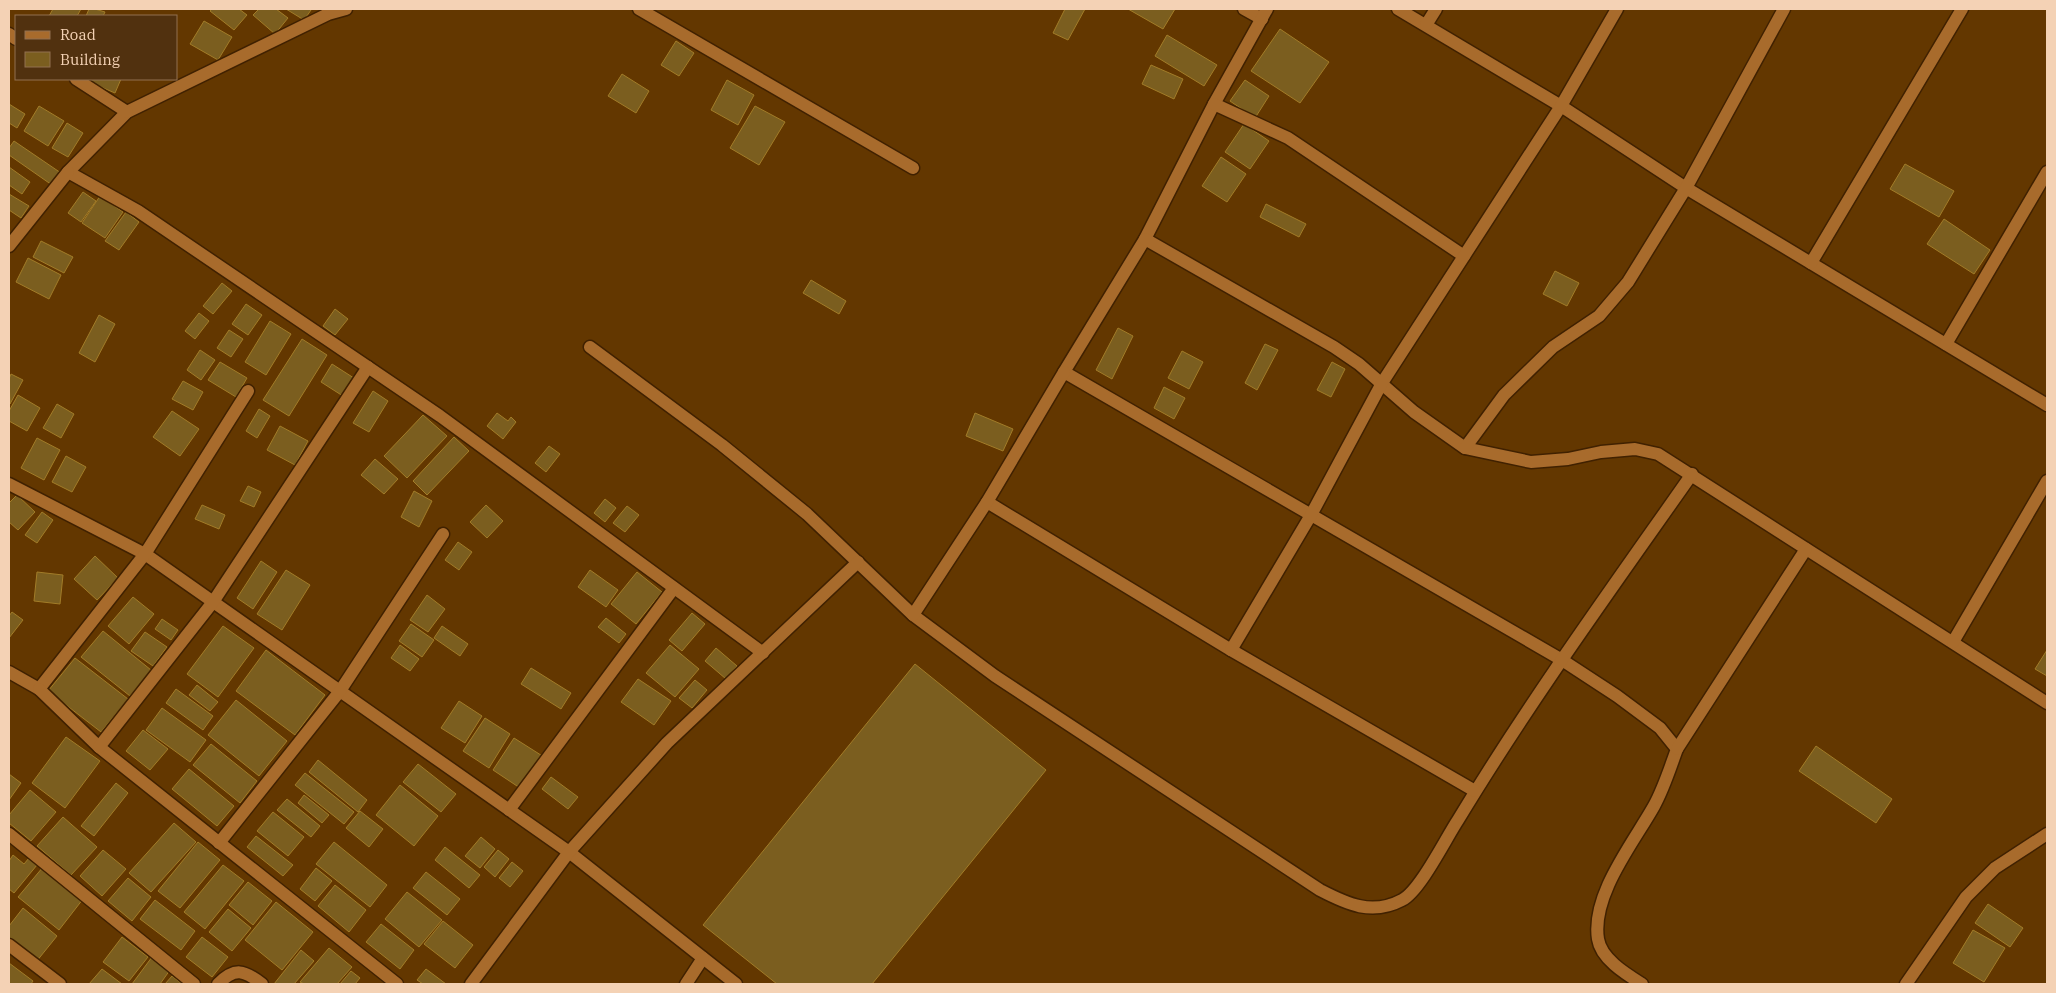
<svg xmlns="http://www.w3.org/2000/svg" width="2056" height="993" font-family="'IBM Plex Serif',serif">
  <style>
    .building { fill: #7b5e1f; stroke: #a27c28 }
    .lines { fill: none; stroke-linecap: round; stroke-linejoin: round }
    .minor-casing { stroke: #402100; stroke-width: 15 }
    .minor { stroke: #a86b2c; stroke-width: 12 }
  </style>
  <rect width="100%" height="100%" fill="#633700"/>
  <g class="building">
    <path d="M53,9h28l-4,7h-28z"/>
    <path d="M89,9h6l10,3 -2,4h-17z"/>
    <path d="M212,9h27l8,6 -13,15 -24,-19z"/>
    <path d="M259,9h17l12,9 -13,16 -22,-19z"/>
    <path d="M286,9h22l3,1 -7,10z"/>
    <path d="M1065,9h20l-17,31 -15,-7z"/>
    <path d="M1128,9h47l-12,20z"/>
    <path d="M204,21l28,16 -14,23 -28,-16z"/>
    <path d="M1280,29l49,33 -29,41 -49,-32z"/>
    <path d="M1167,35l50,30 -13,21 -49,-30z"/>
    <path d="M676,41l18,12 -15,23 -18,-11z"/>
    <path d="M1151,65l32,14 -9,20 -32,-15z"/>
    <path d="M622,74l27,17 -13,22 -28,-17z"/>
    <path d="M88,79h33l-6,14 -28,-12z"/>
    <path d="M727,80l27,15 -16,30 -27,-15z"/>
    <path d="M1245,80l24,16 -14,22 -25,-17z"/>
    <path d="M9,104l16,10 -8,14 -8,-5z"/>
    <path d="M39,106l25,15 -16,25 -24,-15z"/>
    <path d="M755,106l30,16 -26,43 -29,-17z"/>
    <path d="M67,123l16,10 -15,24 -16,-9z"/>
    <path d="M1244,124l25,17 -19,28 -25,-17z"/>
    <path d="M14,141l47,32 -9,12 -43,-30v-7z"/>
    <path d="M1221,157l25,17 -19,28 -25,-16z"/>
    <path d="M1905,164l49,27 -15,26 -49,-28z"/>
    <path d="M9,167l21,15 -8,12 -13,-9z"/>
    <path d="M83,192l13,9 -15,21 -13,-9z"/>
    <path d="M9,194l20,12 -8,12 -12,-8z"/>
    <path d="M100,196l23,16 -18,26 -23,-15z"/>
    <path d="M1266,204l40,20 -7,13 -39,-20z"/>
    <path d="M126,212l13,10 -20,28 -14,-9z"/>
    <path d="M1944,219l46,31 -16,24 -47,-30z"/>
    <path d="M41,241l32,16 -9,16 -31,-16z"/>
    <path d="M28,258l33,17 -12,24 -33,-17z"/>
    <path d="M1555,271l24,12 -12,23 -24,-12z"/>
    <path d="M811,280l35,21 -7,13 -36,-21z"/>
    <path d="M222,283l10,8 -19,23 -10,-8z"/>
    <path d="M246,304l16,11 -14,20 -16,-11z"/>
    <path d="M335,309l13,10 -13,16 -12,-9z"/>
    <path d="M199,313l10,8 -14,18 -10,-8z"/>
    <path d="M99,315l16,9 -20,38 -16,-9z"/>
    <path d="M270,321l21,13 -25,41 -21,-13z"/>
    <path d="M1118,328l15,8 -21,43 -16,-9z"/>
    <path d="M229,330l14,9 -12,18 -14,-9z"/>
    <path d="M302,339l25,16 -38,61 -26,-16z"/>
    <path d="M1265,344l13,6 -21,40 -12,-7z"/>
    <path d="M200,350l15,10 -14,20 -14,-10z"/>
    <path d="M1182,351l21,11 -14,27 -21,-11z"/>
    <path d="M220,362l27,16 -11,19 -28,-17z"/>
    <path d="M1332,362l13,7 -14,28 -14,-7z"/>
    <path d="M332,364l25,16 -11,18 -25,-16z"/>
    <path d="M11,374l12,6 -13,24 -1,-25z"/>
    <path d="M183,381l20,11 -10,18 -21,-11z"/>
    <path d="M1164,387l21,11 -11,21 -20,-11z"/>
    <path d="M373,391l15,10 -19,31 -16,-9z"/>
    <path d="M18,395l22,13 -13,23 -18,-10v-10z"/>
    <path d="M57,404l17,10 -13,24 -18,-10z"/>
    <path d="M259,409l11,7 -13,22 -11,-7z"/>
    <path d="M172,411l27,18 -19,27 -27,-19z"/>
    <path d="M497,413l11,8 3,-4 5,5 -13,17 -16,-13z"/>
    <path d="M975,413l38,16 -10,22 -37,-15z"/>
    <path d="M423,415l24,21 -40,42 -23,-22z"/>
    <path d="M280,426l28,15 -13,24 -28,-15z"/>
    <path d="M454,437l15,14 -42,44 -14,-14z"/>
    <path d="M37,438l23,12 -16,30 -23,-12z"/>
    <path d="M549,446l11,8 -14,18 -11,-9z"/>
    <path d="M66,456l20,11 -14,25 -20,-10z"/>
    <path d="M375,459l23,20 -14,15 -23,-19z"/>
    <path d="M248,486l13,6 -7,15 -14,-6z"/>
    <path d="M414,491l18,10 -13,26 -18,-10z"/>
    <path d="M17,495l18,17 -17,18 -9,-8v-19z"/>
    <path d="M605,499l11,9 -11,14 -11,-9z"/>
    <path d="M202,505l23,10 -6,14 -24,-10z"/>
    <path d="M486,505l17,16 -16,17 -17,-16z"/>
    <path d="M627,506l12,9 -14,17 -12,-9z"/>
    <path d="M42,512l11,8 -16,23 -12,-8z"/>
    <path d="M458,542l14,10 -13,18 -14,-10z"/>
    <path d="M95,556l23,22 -21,22 -23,-21z"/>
    <path d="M261,561l16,11 -24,37 -16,-11z"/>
    <path d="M286,570l24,15 -28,45 -25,-16z"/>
    <path d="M590,570l28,20 -12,17 -28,-20z"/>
    <path d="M37,572l26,3 -3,29 -26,-3z"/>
    <path d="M637,572l25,20 -26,32 -25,-20z"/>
    <path d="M427,595l18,14 -17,23 -18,-12z"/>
    <path d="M133,597l21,17 -25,30 -21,-18z"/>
    <path d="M12,612l11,8 -14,18v-22z"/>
    <path d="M692,613l13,11 -23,27 -13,-11z"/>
    <path d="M606,618l20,16 -7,9 -21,-16z"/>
    <path d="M162,619l16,11 -7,10 -16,-11z"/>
    <path d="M411,624l23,16 -12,17 -23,-16z"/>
    <path d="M223,626l31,22 -36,49 -31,-23z"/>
    <path d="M442,626l26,18 -8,12 -26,-18z"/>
    <path d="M103,631l48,39 -21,26 -49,-39z"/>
    <path d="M145,632l22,15 -14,19 -22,-15z"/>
    <path d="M400,645l19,14 -9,12 -19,-13z"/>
    <path d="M670,645l29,24 -24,28 -29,-24z"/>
    <path d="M716,648l21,18 -11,13 -21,-18z"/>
    <path d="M266,650l59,45 -30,40 -59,-44z"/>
    <path d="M2047,650v26l-12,-7z"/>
    <path d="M75,658l53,41 -27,33 -53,-41z"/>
    <path d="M915,664l131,106 -174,214h-95l-74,-59z"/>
    <path d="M531,668l40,25 -10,16 -40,-25z"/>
    <path d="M638,679l33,22 -17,24 -33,-23z"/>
    <path d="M695,680l12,10 -15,18 -13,-10z"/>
    <path d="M197,685l21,17 -8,9 -21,-16z"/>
    <path d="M176,689l37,27 -10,14 -37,-27z"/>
    <path d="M236,700l51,41 -28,35 -51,-41z"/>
    <path d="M459,701l23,15 -17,27 -24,-15z"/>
    <path d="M162,708l44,32 -16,22 -44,-32z"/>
    <path d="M485,718l25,16 -21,34 -26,-17z"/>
    <path d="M143,730l25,19 -18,21 -24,-19z"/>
    <path d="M66,737l34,24 -35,47 -33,-25z"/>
    <path d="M514,738l30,19 -21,33 -30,-20z"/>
    <path d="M211,744l46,37 -17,22 -47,-38z"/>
    <path d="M1816,746l76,53 -16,24 -77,-52z"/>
    <path d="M318,760l49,40 -9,12 -49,-40z"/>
    <path d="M418,764l38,30 -15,18 -38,-30z"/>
    <path d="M189,769l45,37 -17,20 -45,-37z"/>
    <path d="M305,773l49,39 -10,12 -49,-39z"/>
    <path d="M9,774l12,9 -12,17z"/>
    <path d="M551,777l27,20 -10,12 -26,-20z"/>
    <path d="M116,783l12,10 -34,43 -13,-10z"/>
    <path d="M400,785l38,31 -24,30 -38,-31z"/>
    <path d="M30,790l26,22 -25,29 -22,-18v-8z"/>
    <path d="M304,795l25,20 -7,8 -24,-20z"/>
    <path d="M287,799l33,27 -9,11 -34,-27z"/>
    <path d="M360,811l23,18 -14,18 -23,-19z"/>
    <path d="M273,812l31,25 -16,19 -31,-25z"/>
    <path d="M63,817l34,30 -26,28 -34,-29z"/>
    <path d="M174,823l22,19 -45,50 -22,-19z"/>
    <path d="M256,836l37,29 -10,11 -36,-29z"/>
    <path d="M481,837l14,12 -15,19 -15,-12z"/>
    <path d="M198,842l22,18 -40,48 -22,-17z"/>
    <path d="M334,842l53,43 -17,22 -54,-43z"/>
    <path d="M445,847l35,28 -11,13 -34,-28z"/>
    <path d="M103,850l23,19 -24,27 -22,-20z"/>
    <path d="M498,850l11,9 -14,18 -11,-10z"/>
    <path d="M13,855l11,9 5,-6 8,7 -23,28 -5,-4v-28z"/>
    <path d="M512,862l11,9 -13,16 -11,-9z"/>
    <path d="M223,865l21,16 -39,48 -21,-17z"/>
    <path d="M43,867l40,32 -24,31 -41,-33z"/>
    <path d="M316,868l16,13 -17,20 -15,-12z"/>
    <path d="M426,872l34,27 -13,16 -34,-27z"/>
    <path d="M128,878l23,19 -19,24 -24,-20z"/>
    <path d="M248,882l24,19 -19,24 -24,-20z"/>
    <path d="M335,885l31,25 -17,22 -31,-26z"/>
    <path d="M407,892l35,28 -23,27 -34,-28z"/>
    <path d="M155,900l40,31 -14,19 -41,-31z"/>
    <path d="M276,902l37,30 -31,38 -37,-30z"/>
    <path d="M1988,904l35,24 -13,19 -35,-24z"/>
    <path d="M23,908l34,28 -21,26 -27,-22v-14z"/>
    <path d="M228,909l23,19 -19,23 -23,-19z"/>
    <path d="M443,921l30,24 -18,23 -31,-24z"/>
    <path d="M381,924l33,26 -14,19 -34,-27z"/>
    <path d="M1973,930l32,18 -21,34 -31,-19z"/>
    <path d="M122,937l26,20 -19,24 -26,-19z"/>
    <path d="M202,937l26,20 -16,20 -26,-20z"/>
    <path d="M329,948l23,19 -15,17h-33l-4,-2z"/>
    <path d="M301,950l13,11 -20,23h-20z"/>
    <path d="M152,957l18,13 -10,14h-28z"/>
    <path d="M9,963l24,18 -2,3h-22z"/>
    <path d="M102,969l20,15h-33z"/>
    <path d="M426,969l20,15h-23l-6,-4z"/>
    <path d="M351,971l9,7 -5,6h-15z"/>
    <path d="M172,976l10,8h-17z"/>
  </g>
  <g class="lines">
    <defs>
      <g id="minor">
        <path d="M346,9l-18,5 -201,98 -59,60 70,39 302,205 323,237"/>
        <path d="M639,9l274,159"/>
        <path d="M1244,9l18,10"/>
        <path d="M1267,9l-53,95 -69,135 -81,133 498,288 55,36 43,32 17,21c-7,19 -13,39 -23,57 -20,36 -63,89 -56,133 3,20 28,35 44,45"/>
        <path d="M1398,9l163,97 125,82 361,217"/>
        <path d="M1426,25l10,-16"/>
        <path d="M9,34l7,5"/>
        <path d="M76,79l51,33"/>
        <path d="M1214,104l74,34 176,118"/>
        <path d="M1145,239l189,108 25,17 55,48 51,36 66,14 37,-3 33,-7 34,-3 23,5 389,249"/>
        <path d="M9,246l59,-74"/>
        <path d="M1811,263l151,-254"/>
        <path d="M1946,344l101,-172"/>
        <path d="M590,347l132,98 85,69 106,101 82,61 325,214c27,14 52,26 82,10 18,-9 44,-62 56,-80 72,-119 154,-232 234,-346"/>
        <path d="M1465,448l39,-53 49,-48 46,-31 29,-34 58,-94 98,-179"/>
        <path d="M9,484l136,70 424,298 167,132"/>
        <path d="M987,502l244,148 244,141"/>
        <path d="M913,615l74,-113 77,-130"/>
        <path d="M1953,642l94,-161"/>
        <path d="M1231,650l80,-135 71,-132 179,-277 56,-97"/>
        <path d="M9,672l30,17 106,-135 103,-163"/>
        <path d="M39,689l60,58 298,237"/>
        <path d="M99,747l114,-145 155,-235"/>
        <path d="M1677,749l129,-200"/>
        <path d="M509,810l165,-222"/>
        <path d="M9,834l185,150"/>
        <path d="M219,843l121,-152 103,-157"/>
        <path d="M9,945l51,39"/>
        <path d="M218,984c17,-17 26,-14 44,0"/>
        <path d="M471,984l98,-132 98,-109 191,-181"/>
        <path d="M686,984l17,-26"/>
        <path d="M1906,984l60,-87 29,-29 52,-34"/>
      </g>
    </defs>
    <use href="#minor" class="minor-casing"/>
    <use href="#minor" class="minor"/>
  </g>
  <rect width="2056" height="993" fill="none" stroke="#f4d2b5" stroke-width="20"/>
  <rect x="15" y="15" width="162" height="65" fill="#51310f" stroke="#927151"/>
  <rect x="25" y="31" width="25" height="8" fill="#a86b2c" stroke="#927151"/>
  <text x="60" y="40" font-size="15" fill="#f4d2b5">Road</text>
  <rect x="25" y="52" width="25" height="15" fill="#7b5e1f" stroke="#927151"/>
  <text x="60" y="65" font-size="15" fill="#f4d2b5">Building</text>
</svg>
